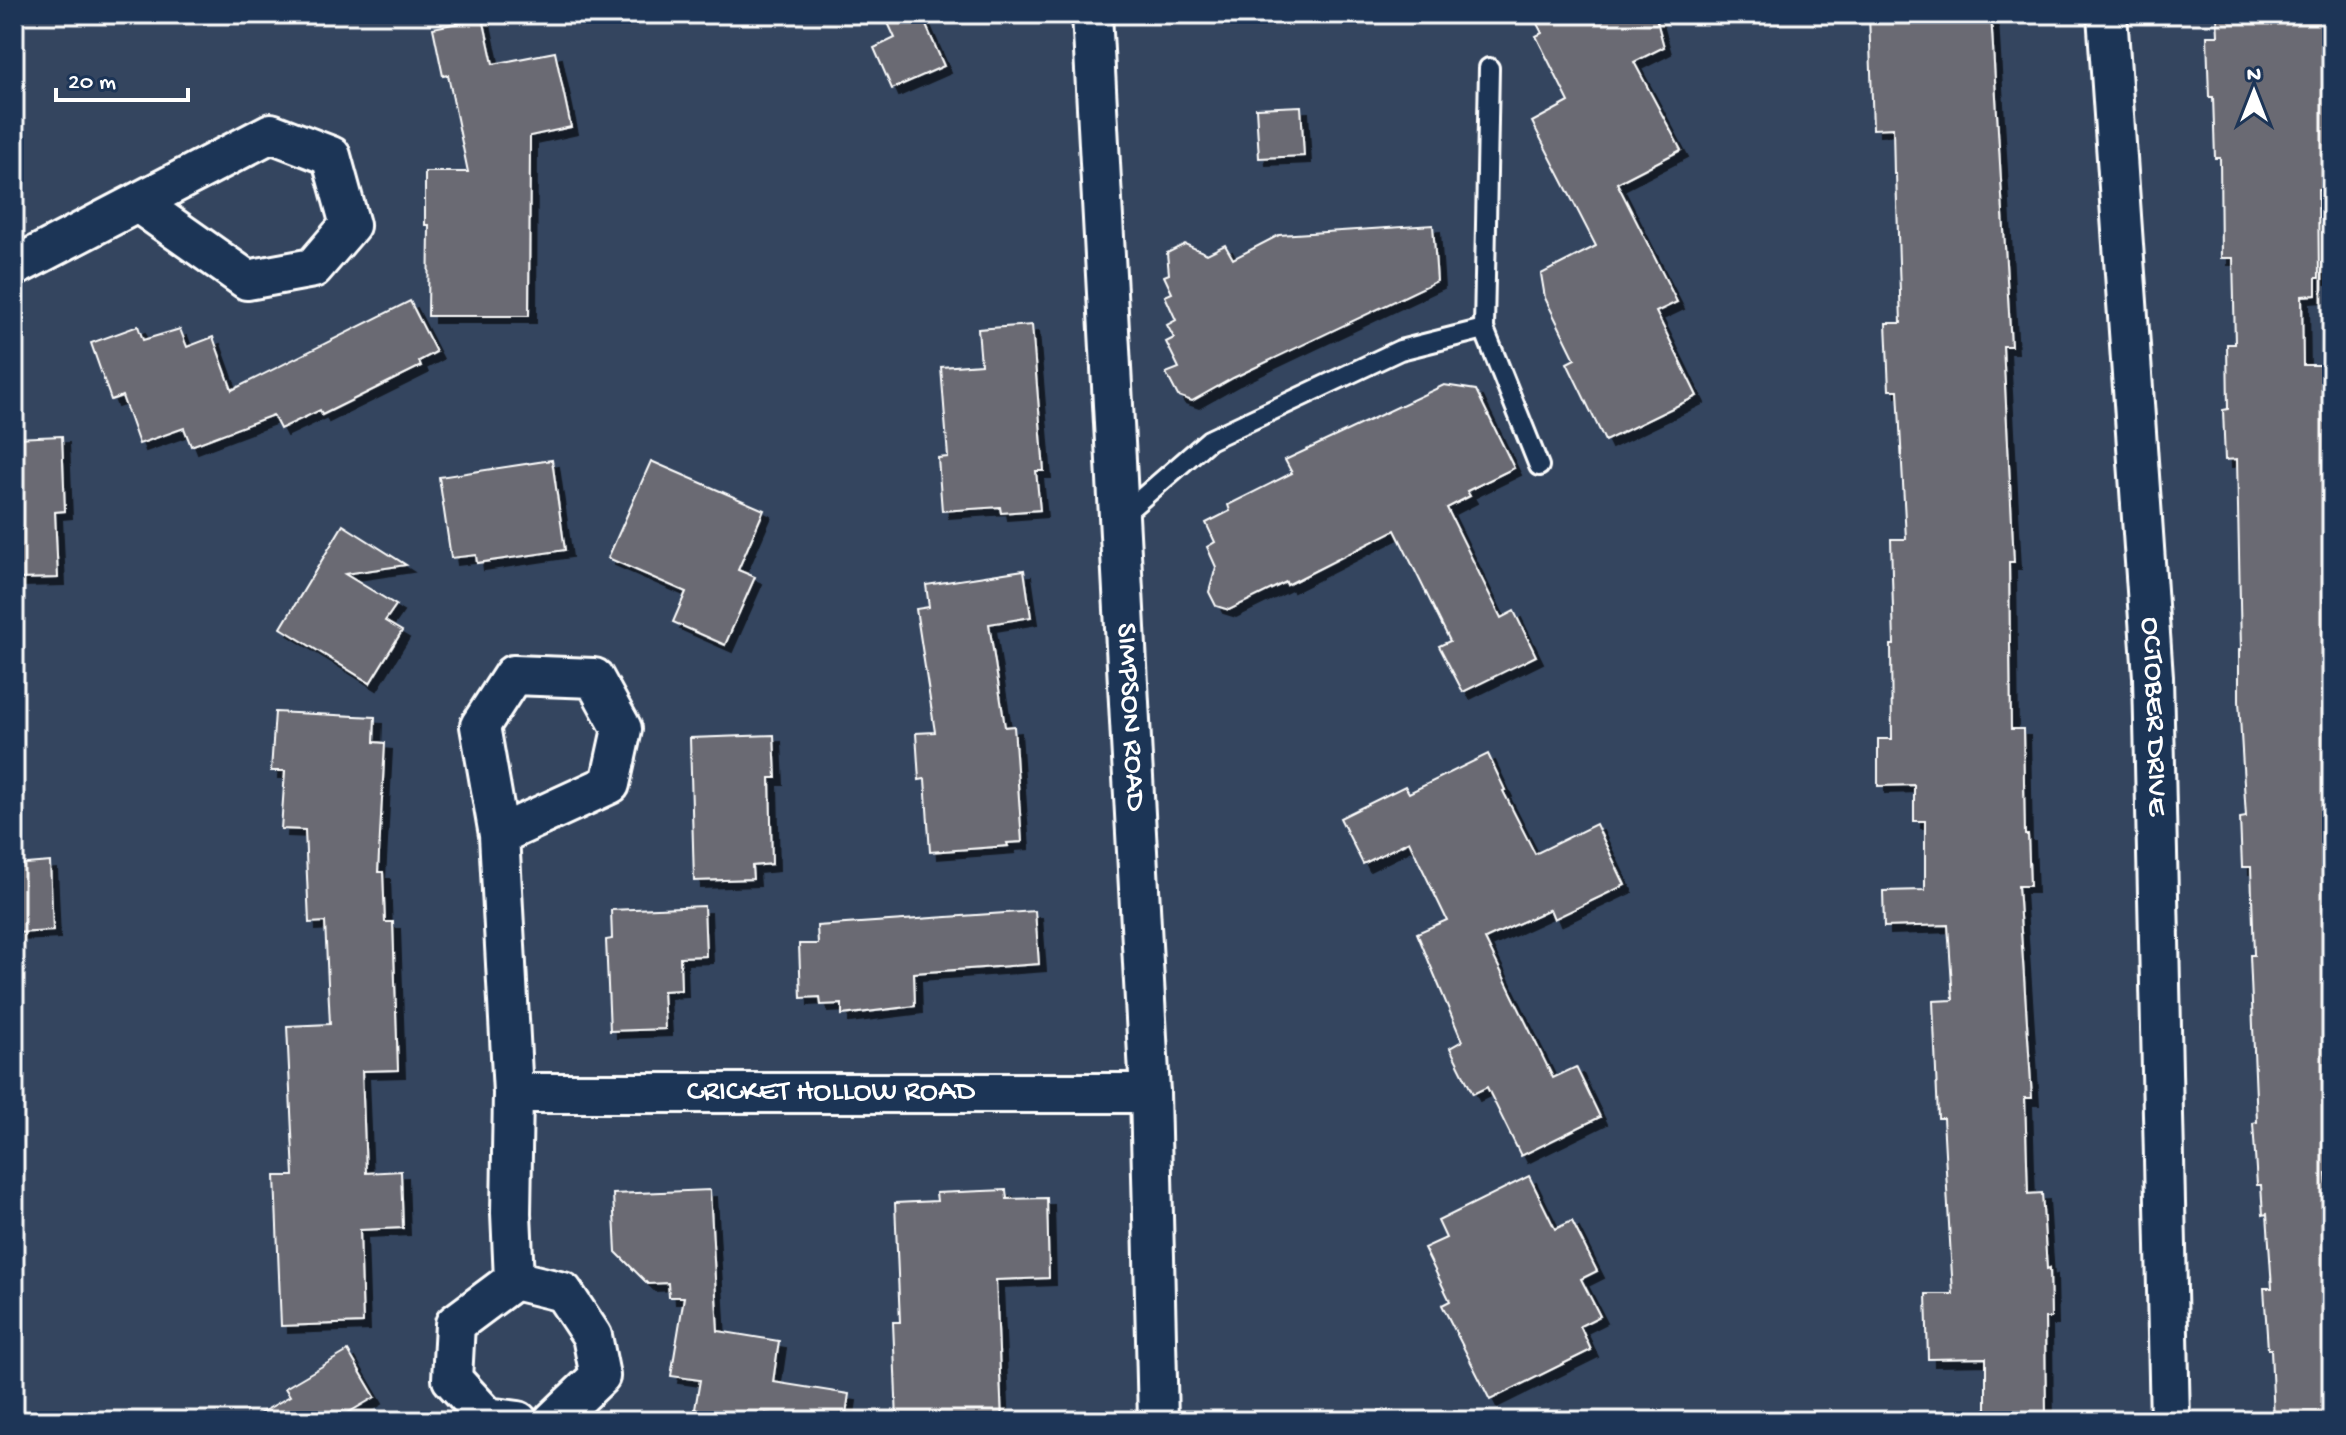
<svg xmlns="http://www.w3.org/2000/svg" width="2346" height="1435" font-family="'Gochi Hand',sans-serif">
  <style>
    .building { fill: #6a6b73; stroke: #fff; stroke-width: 2; filter: url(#shadow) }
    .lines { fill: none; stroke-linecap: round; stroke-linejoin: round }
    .lane-casing { stroke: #fff; stroke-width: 24 }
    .street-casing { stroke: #fff; stroke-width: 44 }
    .lane { stroke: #1d3557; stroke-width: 18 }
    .street { stroke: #1d3557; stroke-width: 38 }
    .labels { text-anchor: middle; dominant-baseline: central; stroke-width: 6; stroke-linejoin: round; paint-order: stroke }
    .street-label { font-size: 30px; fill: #fff; stroke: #1d3557 }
  </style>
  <defs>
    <filter id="shadow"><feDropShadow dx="7" dy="7" stdDeviation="0" flood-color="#0009"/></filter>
  </defs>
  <rect width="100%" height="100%" fill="#34455f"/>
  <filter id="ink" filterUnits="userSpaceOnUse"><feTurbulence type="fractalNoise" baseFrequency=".0125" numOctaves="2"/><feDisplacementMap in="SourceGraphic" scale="16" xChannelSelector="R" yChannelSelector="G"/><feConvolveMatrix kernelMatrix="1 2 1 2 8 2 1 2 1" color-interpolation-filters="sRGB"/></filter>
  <g filter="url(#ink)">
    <g class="building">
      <path d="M884,14h37l23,52 -52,23 -18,-41 21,-10z"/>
      <path d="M1532,14h123l9,33 -30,15 47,88 -64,33 60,119 -21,10 41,84 -92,45 -38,-78 8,-4 -30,-61 -4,-24 55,-28 -64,-124 37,-20 -33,-66 6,-3z"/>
      <path d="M1869,14h122l20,332h-8l11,216h-5l2,167h12l2,106h3l2,51h-12l14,212h-7l3,96 14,-1 5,76 3,-1 1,50h-6l1,103h-60v-63l-58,1 -2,-65h27l-10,-176h-5l-5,-117 20,-1 -5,-75 -64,2 -1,-36 42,-1v-69h-11v-36l-36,1v-47h14l-1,-94h3l-3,-106h15l-8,-149h-9l-3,-67h15l-5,-149h-2l-1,-46 -20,1z"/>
      <path d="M2217,14h115v121h-3l2,54 -13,1 1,88h-3v17l-14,1 1,69h28l1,738h-3l3,70h-6l6,88v160h-58l-3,-72h-3l-4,-61h8l-5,-74 -4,1 -2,-30h-4l-4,-62 4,-1 -7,-167h4l-3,-88h-9l-2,-49 6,-1 -7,-116v-51h2l-4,-191 -12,1 -2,-50 5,-1 -1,-65h8l-2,-86h-12l-1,-100h-5l-2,-61h-4l-2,-61h11z"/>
      <path d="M483,18l10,46 62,-12 16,75 -41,9 -1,180h-101l1,-91h-4v-53h43l-20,-97 -5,1 -10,-48z"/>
      <path d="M1301,106l3,50 -45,2 -3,-50z"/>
      <path d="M1433,225l4,56 -204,97 -41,23 -14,-5 -12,-23 13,-5 -13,-26 8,-4 -7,-13 9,-5 -11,-24 7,-3 -8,-17 5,-2 -2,-21 18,-9 22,10 18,-9 8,14 46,-24z"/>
      <path d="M410,301l26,51 -17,9 2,5 -99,49 -2,-5 -40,19 -7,-14 -82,31 -7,-18 -45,16 -17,-48 -11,4 -20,-57 47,-17 5,14 37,-11 7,18 26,-10 19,53z"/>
      <path d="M1032,325l12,146h-8l4,39 -39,3 -1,-6 -58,4 -4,-53 10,-1 -7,-90 40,-3 -3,-35z"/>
      <path d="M1444,385l32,5 38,78 -47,23 3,5 -23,12 54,110 13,-7 22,45 -73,36 -24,-46 11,-5 -55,-111 -108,55 -1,-3 -57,28 -13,-4 -7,-14 7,-25 -9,-20 8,-5 -9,-19 24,-12 -2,-6 64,-32 -7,-13z"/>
      <path d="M62,436l3,75 -10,1 3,66 -44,1v-141z"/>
      <path d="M552,460l13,90 -88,13 -1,-8 -25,3 -12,-81z"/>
      <path d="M651,461l113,49 -26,60 17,7 -30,68 -52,-23 13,-30 -78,-34z"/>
      <path d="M343,525l63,40 -61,9 51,31 -11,16 17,10 -32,52 -89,-55z"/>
      <path d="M1024,570l7,47 -42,7 16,103 9,-1 8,116 -15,1 1,3 -78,6 -5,-73 -6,1 -3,-47 19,-1 -19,-123 13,-2 -3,-22z"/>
      <path d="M275,712l100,5 -1,25 11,1 -7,129h5l2,50h8l5,148 -36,1 4,102 35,-2 2,57 -43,2 3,93 -82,3 -6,-150h19l-7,-150 43,-2 -5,-102 -16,1 -4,-93 -24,-1 4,-58h-14z"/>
      <path d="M774,735l2,43h-6l2,86 -20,2 1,13 -59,2 -4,-143z"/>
      <path d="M1488,754l17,36 -2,1 32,63 61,-30 29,61 -71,34 -4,-10 -65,30 68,139 23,-11 24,50 -79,39 -34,-69 -14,7 -23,-46 12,-7 -45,-108 30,-13 -38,-79 -46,23 -23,-46 65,-32 4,7z"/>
      <path d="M50,862l3,69 -39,2v-68z"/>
      <path d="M704,906l2,50 -26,1 1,33 -18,1 2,38 -55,2 -4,-91 6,-1 -1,-29z"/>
      <path d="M1035,911l4,53 -125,9 1,33 -73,9v-11l-21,1 -1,-8 -19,1 -2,-54h19l-1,-18z"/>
      <path d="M1529,1176l26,53 17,-8 25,50 -16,8 19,37 -20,10 11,24 -101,50 -48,-95 8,-4 -26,-53 22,-10 -8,-17z"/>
      <path d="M710,1190l8,141 61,10 -6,41 76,12 -4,27h-33l-46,-7 -1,7h-68l2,-11 -4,-1 5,-29 -29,-4 13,-79h-15l-1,-14 -20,1 -32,-32 -3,-58z"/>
      <path d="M1006,1190l1,9 40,-1 2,80 -53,2 6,141h-105l-4,-99h7l-5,-119 42,-2 -1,-8z"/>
      <path d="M348,1351l27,46 -41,24h-87l43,-25 -5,-8z"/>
    </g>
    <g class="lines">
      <defs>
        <g id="lane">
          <path d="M1489,68l-5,261 55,137"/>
          <path d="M1119,518l90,-78 191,-90 84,-21"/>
        </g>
        <g id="street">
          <path id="s1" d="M1092,14l58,1079 8,328"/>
          <path id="s2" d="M2107,14l46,663 17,744"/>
          <path d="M14,267l257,-134 60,23 19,69 -37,43 -66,12 -109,-77"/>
          <path d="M499,835l111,-51 12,-55 -28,-51 -81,-3 -33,51 19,109 14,258 -2,120 3,67"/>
          <path id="s3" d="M513,1093h637"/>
          <path d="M514,1280l-59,44 -3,55 35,38 31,4"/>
          <path d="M514,1280l49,12 29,44 8,40 -47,45"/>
        </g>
      </defs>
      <use href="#lane" class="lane-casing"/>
      <use href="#street" class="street-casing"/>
      <use href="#lane" class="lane"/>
      <use href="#street" class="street"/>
    </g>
  </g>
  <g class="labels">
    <g class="street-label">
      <text stroke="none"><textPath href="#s1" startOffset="704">SIMPSON ROAD</textPath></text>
      <text stroke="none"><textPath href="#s2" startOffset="704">OCTOBER DRIVE</textPath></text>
      <text stroke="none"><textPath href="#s3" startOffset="318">CRICKET HOLLOW ROAD</textPath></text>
    </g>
  </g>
  <rect width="2346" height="1435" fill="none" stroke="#1d3557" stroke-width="48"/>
  <rect x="24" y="24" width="2298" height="1387" fill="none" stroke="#fff" stroke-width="3" filter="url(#ink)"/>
  <g transform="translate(2254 92)" stroke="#1d3557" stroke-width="6" paint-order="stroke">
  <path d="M0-6L14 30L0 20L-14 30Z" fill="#ffffff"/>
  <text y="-12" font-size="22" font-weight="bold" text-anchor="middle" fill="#ffffff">N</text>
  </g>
  <path d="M56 88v12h132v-12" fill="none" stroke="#ffffff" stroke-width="4"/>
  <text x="68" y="88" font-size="24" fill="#ffffff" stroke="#1d3557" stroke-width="6" paint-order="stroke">20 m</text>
</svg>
